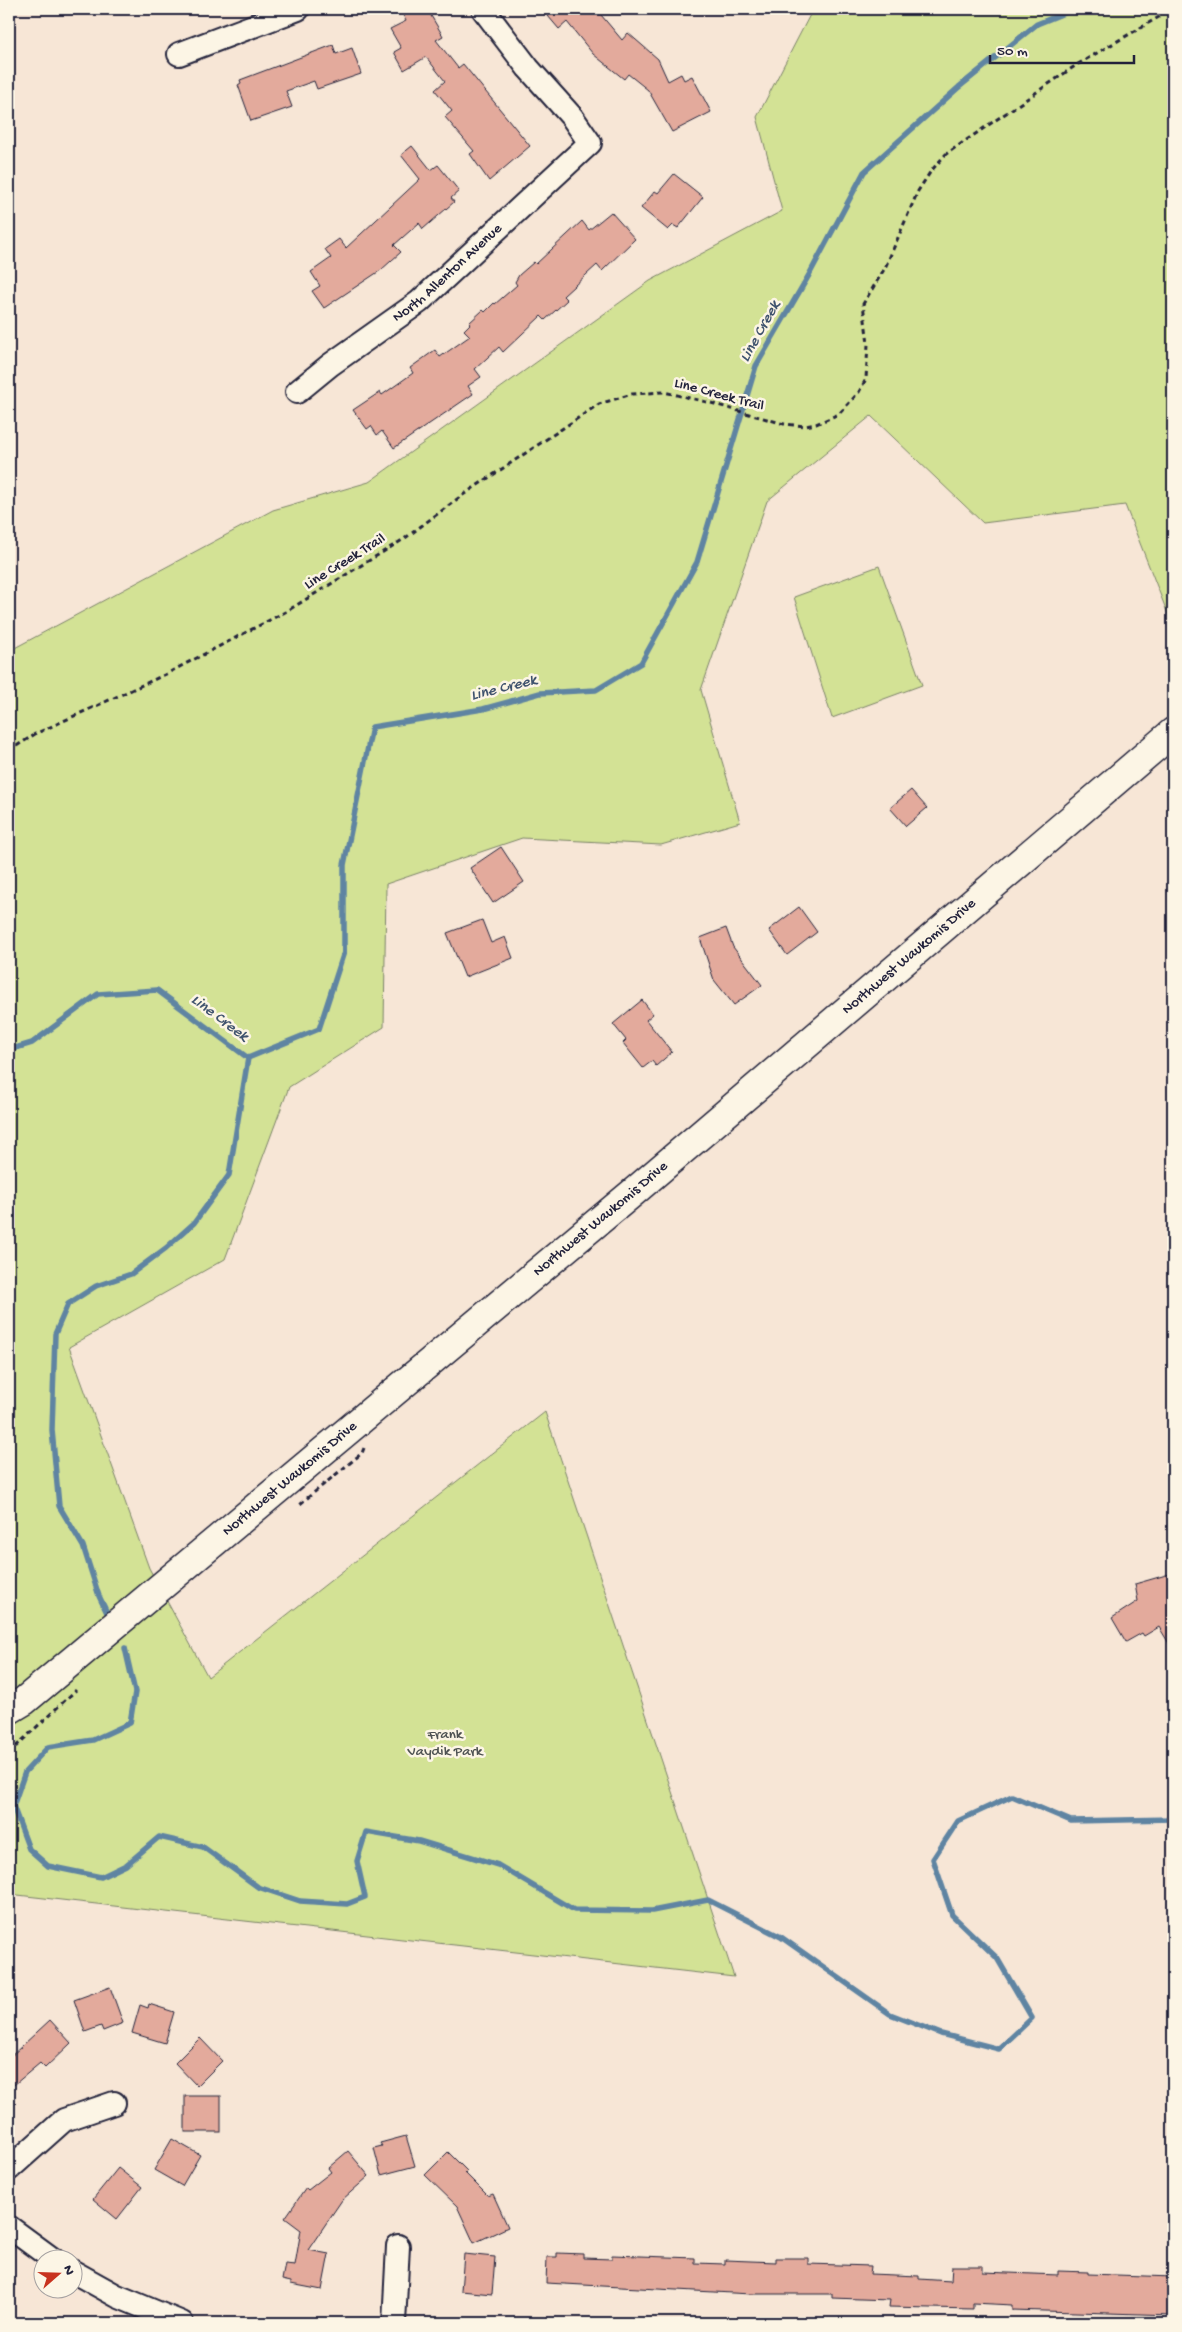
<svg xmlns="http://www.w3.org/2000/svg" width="1182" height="2332" font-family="'Gochi Hand',sans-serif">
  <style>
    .green { fill: #d3e295; stroke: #7a8268 }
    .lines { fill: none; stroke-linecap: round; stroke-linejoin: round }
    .stream { stroke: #5e84a2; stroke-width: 5.5 }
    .building { fill: #e3aa9c; stroke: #22223b }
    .minor-casing { stroke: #22223b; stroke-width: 26 }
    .major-casing { stroke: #22223b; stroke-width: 31 }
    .path { stroke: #22223b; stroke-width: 3; stroke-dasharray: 5 4; stroke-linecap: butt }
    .minor { stroke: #fcf5e5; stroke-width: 22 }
    .major { stroke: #fcf5e5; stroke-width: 28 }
    .labels { text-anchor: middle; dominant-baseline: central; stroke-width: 5; stroke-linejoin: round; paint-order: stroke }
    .street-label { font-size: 15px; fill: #22223b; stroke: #fcf5e5 }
    .park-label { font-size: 15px; fill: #4e5252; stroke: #fcf5e5 }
    .water-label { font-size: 16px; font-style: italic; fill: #40536e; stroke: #fcf5e5 }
  </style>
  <rect width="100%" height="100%" fill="#f7e6d6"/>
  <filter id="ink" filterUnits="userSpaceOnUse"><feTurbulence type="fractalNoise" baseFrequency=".02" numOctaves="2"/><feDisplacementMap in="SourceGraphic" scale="10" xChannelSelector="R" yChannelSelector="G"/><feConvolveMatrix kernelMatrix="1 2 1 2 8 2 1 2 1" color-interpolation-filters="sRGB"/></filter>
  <g filter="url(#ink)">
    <g class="green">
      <path d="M813,9h360v618l-48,-122 -142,18 -112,-107 -104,85 -66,189 39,132 -79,23 -139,-7 -136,46 -2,143 -95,60 -64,172 -156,88 80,221 59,109 337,-265 189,565 -725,-83v-1243l264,-141 96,-28 281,-201 132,-70 -25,-94z"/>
      <path d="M879,566l43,119 -90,33 -38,-121z"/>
    </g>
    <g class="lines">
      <g class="stream">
        <path d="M9,1050l23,-7 66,-49 59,-4 91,68 71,-29 25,-77v-87l28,-138 111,-18 57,-16 56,-3 45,-27 56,-101 59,-196 53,-91 55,-103 95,-85 78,-63 37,-15"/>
        <path d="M110,1619l-11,-23 -16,-50 -24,-40 -7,-76 3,-96 13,-30 28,-18 35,-12 35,-26 28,-25 35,-48 19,-117"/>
        <path d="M125,1648l10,44 -5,31 -37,17 -45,7 -23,25 -12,34 16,43 19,17 53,11 25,-12 33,-28 44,10 55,40 42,14 47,3 18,-7 -8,-36 9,-29 53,9 79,24 76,45 78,1 56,-11 73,37 109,77 51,20 58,15 33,-31 -35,-60 -45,-43 -19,-56 25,-38 54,-25 59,25 102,-2"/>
      </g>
    </g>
    <g class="building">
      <path d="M400,9h27l16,27 -7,4 22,28 5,-4 67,82 -41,35 -19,-27 4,-3 -29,-34 7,-6 -17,-21 10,-9 -19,-24 -22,13 -10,-18 7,-4 -11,-19 16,-8z"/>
      <path d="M542,9h54l26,31 6,-7 30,26 10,22 13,-7 3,6 8,-4 19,36 -39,20 -24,-42 -20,-16 -4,5 -31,-25 -26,-32 -8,7z"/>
      <path d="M333,45l3,9 16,-6 9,26 -44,15 -3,-8 -28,10 6,16 -41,14 -13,-36 3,-2 -1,-3z"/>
      <path d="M412,146l19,24 7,-5 21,26 -8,7 3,4 -31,27 -4,-6 -25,22 7,7 -20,18 -57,38 -12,-17 8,-5 -9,-14 20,-14 -6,-9 14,-10 7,9 74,-69 -19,-24z"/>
      <path d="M674,174l29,23 -25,31 -5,-3 -5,5 -27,-22 14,-17 3,2z"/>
      <path d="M611,212l24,27 -33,32 -5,-6 -34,31 4,4 -22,20 -4,-4 -38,36 -4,-5 -24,22 6,8 -13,9 5,8 -79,54 -12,-17 -5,4 -6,-9 -4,3 -14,-19 27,-18 2,3 31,-22 -3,-5 25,-18 5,7 30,-21 -6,-6 6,-6 -1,-1 14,-13 2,2 9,-9 1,1 22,-19 -2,-3 4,-7 15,-13 2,2 46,-43 7,9z"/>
      <path d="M911,790l16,18 -21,18 -16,-18z"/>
      <path d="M501,847l23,35 -31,21 -23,-35z"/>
      <path d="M799,907l18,25 -30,23 -18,-25z"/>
      <path d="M482,920l9,23 14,-6 8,21 -48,19 -18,-44z"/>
      <path d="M726,928l7,19 29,38 -28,20 -20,-25 -14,-42z"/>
      <path d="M642,1000l11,14 -7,6 26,32 -16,14 -4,-5 -9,7 -20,-25 3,-3 -13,-16z"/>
      <path d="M1173,1573v77l-14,-23 -15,9 -2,-3 -16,9 -14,-24 26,-17 -3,-17z"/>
      <path d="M110,1987l13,36 -20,8 -2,-5 -16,6 -11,-32z"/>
      <path d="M149,2004l25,8 -9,31 -33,-10 8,-28 8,3z"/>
      <path d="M50,2020l21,23 -26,25 -5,-5 -31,26v-31z"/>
      <path d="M200,2038l22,23 -25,25 -22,-23z"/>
      <rect x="185" y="2096" width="36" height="36"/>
      <path d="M406,2136l9,30 -34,9 -7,-27 8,-2 -2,-3z"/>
      <path d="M172,2139l28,16 -18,31 -28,-16z"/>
      <path d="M348,2151l21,25 -27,24 -34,50 21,4 -7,36 -31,-6v-2l-9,-2 3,-16 10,1 6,-35 -16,-12 21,-30 2,2 23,-18 -3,-4z"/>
      <path d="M448,2152l19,19 -2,2 23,23 5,-2 15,33 -34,16 -17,-37 -32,-31z"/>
      <path d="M118,2168l24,19 -25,32 -24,-20z"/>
      <path d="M557,2253l26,1v4l29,1v-4l56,2 27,1v5l30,1v-4l51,2v-4h32v6l63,2 -1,8 49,2v3l32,2 1,-15h31v6l75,3v-4l30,1v2l85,3v38l-161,-5v-5l-39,-2v6l-84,-2 1,-7 -58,-2v-4h-81l-205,-11 1,-26h10z"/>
      <path d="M464,2254l31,3 -3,37 -31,-3z"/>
    </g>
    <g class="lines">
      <defs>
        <g id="minor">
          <path d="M179,54l119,-45"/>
          <path id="s1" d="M297,392l33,-27 89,-63 171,-159 -18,-26 -44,-49 -45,-59"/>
          <path d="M9,2169l55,-49 50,-17"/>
          <path d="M9,2227l45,33"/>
          <path d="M72,2271l45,25 65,27"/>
          <path d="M394,2323l4,-77"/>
        </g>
        <g id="major">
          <path id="s2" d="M9,1710l15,-9 612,-511 537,-458"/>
        </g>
      </defs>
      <use href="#minor" class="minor-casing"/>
      <use href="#major" class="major-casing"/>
      <g class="path">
        <path d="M9,751l26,-17 129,-59 123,-64 117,-72 56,-42 139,-93 33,-10 32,-2 47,11 73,21 22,2 10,-2 23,-10 20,-22 7,-13 2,-35 -5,-40 22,-36 33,-77 13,-20 15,-17 132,-90 81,-47 9,-8"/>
        <path d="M300,1504l62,-51 2,-5"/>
        <path d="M9,1753l67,-63"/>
      </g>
      <use href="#minor" class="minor"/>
      <use href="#major" class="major"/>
    </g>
  </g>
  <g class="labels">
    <g class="street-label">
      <text stroke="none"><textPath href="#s1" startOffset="192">North Allenton Avenue</textPath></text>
      <text transform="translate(719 395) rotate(15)">Line Creek Trail</text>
      <text transform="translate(345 562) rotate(-32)">Line Creek Trail</text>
      <text stroke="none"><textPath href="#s2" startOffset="1174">Northwest Waukomis Drive</textPath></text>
      <text stroke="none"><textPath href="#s2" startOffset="769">Northwest Waukomis Drive</textPath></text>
      <text stroke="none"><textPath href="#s2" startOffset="364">Northwest Waukomis Drive</textPath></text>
    </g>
    <g class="park-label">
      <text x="445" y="1735">Frank<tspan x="445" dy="17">Vaydik Park</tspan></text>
    </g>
    <g class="water-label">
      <text transform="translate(761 332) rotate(-61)">Line Creek</text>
      <text transform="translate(504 689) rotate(-14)">Line Creek</text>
      <text transform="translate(219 1019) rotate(37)">Line Creek</text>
    </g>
  </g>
  <rect width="1182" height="2332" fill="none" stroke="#fcf5e5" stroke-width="30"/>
  <rect x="15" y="15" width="1152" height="2302" fill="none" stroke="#22223b" stroke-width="2" filter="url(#ink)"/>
  <g transform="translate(58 2274) rotate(70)"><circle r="24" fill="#fcf5e5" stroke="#a5a1a1"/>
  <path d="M0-4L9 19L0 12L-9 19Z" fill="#c8321e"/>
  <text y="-8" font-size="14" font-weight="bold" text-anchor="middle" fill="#22223b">N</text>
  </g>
  <path d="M990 55v8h144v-8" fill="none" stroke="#22223b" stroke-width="2.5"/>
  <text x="997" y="55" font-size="15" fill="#22223b" stroke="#fcf5e5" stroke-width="4" paint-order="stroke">50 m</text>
</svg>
